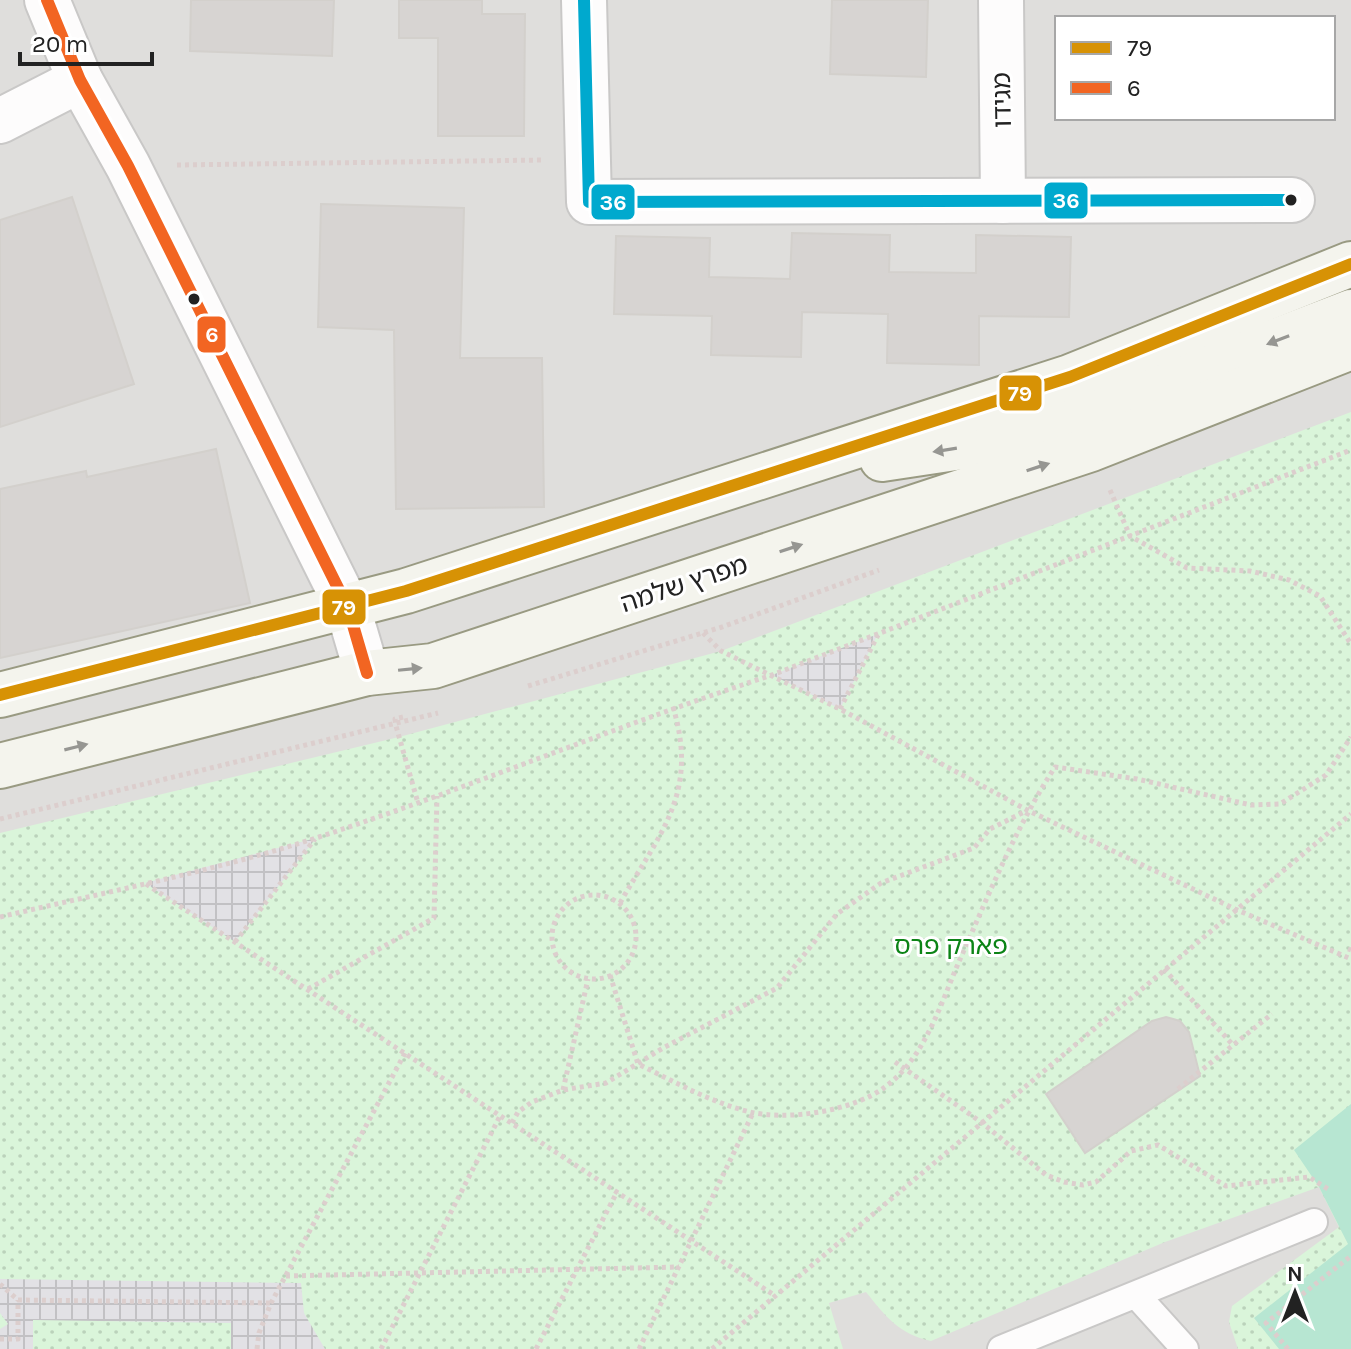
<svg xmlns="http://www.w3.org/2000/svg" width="1351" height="1349" font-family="Karla,'Noto Sans Hebrew',sans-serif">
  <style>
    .residential { fill: #dfdedc; fill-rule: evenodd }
    .park { fill: url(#park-dots) }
    .pitch { fill: #b7e6d2 }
    .plaza { fill: url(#plaza-grid) }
    .building { fill: #d7d4d2; stroke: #d3d0cc; stroke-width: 2 }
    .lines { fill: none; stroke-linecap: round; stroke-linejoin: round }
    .lane-casing { stroke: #c9c8c7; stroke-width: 30 }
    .street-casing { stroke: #c9c8c7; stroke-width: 48 }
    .secondary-casing { stroke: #999a82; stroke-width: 48 }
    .path { stroke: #dccecd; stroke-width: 5; stroke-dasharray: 4 4; stroke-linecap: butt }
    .lane { stroke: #fdfcfc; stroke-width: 26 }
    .street { stroke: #fdfcfc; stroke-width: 44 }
    .secondary { stroke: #f4f4ed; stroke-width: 44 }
    .bus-1-casing { stroke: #fff; stroke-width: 18 }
    .bus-2-casing { stroke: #fff; stroke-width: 18 }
    .bus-3-casing { stroke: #fff; stroke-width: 18 }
    .bus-1 { stroke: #d79205; stroke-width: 12 }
    .bus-2 { stroke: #f26522; stroke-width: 12 }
    .bus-3 { stroke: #00a9ce; stroke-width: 12 }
    .oneway { fill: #969692 }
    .bus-dot { fill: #222; stroke: #fff; stroke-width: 3 }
    .labels { text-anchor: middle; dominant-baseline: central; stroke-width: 6; stroke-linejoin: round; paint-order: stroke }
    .street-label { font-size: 26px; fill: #222; stroke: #fff }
    .park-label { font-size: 26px; fill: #0c8416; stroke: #fff }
    .line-badge { stroke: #fff; stroke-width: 3 }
    .badge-label { font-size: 22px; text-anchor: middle; font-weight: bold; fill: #fff }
  </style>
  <defs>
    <pattern id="park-dots" width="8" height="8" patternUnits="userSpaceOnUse" patternTransform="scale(2)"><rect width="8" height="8" fill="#daf5da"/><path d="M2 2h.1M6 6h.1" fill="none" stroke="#bbd2bb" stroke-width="1.8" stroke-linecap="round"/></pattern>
    <pattern id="plaza-grid" width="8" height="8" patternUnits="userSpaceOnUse" patternTransform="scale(2)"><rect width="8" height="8" fill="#e2e1e5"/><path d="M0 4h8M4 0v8" fill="none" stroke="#c2c1c4"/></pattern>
  </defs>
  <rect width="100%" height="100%" fill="#f0eeeb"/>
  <path class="residential" d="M0,0h1351v1349h-1351zM1057,18h276v100h-276z"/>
  <path class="park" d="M1351,412v937h-113l-9,-27 3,-16 107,-79 -20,-40 -154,55 -234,99c-32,-7 -45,-24 -65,-49l-37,11 14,46h-843v-516l399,-96 322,-86z"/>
  <path class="pitch" d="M1351,1104v245h-72l-25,-31 94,-74 -29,-57 -25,-37z"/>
  <g class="plaza">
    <path d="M878,634l-38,75 -68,-34z"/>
    <path d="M316,838l-81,104 -90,-59z"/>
    <path d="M0,1279l301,4 3,30 21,36h-94v-26l-198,-3v29h-33v-20l8,-5 -8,-11z"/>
  </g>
  <g class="building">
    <path d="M191,0h143l-2,56 -142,-5z"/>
    <path d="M399,0h83v14h43l-1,122h-86v-98h-39z"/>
    <path d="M832,0h96l-2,77 -96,-3z"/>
    <path d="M72,197l62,187 -134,43v-207z"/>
    <path d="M321,204l143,4 -4,150h82l2,149 -148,2 -2,-179 -76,-3z"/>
    <path d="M792,233l98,2 -1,37 87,1v-38l95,2 -2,80 -90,-1v49l-92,-2 1,-49 -86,-2 -1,45 -90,-2 1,-39 -98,-2 2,-78 94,2 -1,39 81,2z"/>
    <path d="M216,449l34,154 -250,55v-169l86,-18 1,6z"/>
    <path d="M1166,1017l14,4 9,11 11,44 -115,77 -39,-59 106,-73z"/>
  </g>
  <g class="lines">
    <defs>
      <g id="lane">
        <path d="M1138,1297l47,52"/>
        <path d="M1001,1349l313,-127"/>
      </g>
      <g id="street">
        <path d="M47,0l33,80 48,86 220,442 19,65"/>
        <path d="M584,0l5,202 703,-2"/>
        <path d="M1001,0l2,201"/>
        <path d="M0,121l80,-41"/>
      </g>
      <g id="secondary">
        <path d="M882,459l140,-21 329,-126"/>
        <path d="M0,695l406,-104 664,-214 281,-113"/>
        <path d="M0,766l367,-93 66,-7 658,-217 260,-102"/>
      </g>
    </defs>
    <use href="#lane" class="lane-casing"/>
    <use href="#street" class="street-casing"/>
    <use href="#secondary" class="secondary-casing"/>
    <g class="path">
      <path d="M177,165l366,-5"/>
      <path d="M1110,490l20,46 57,32 63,3 39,9 31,16 31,48"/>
      <path d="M703,633l18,18 119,58 187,101 208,99 116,50"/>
      <path d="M528,686l194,-59 157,-57"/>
      <path d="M840,709l38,-74"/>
      <path d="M403,717l-8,2 1,7 22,77"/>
      <path d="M0,819l438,-106"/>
      <path d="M146,884l628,411"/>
      <circle cx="594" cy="937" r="42"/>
      <path d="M620,903c41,-72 79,-110 53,-196"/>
      <path d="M0,917c106,-25 215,-46 319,-80 152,-50 300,-112 453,-162l579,-225"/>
      <path d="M235,942l80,-103"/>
      <path d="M1348,949l3,1"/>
      <path d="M1164,969l69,76"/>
      <path d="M610,975l28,89c37,18 72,38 112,48 39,9 103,-1 135,-25 41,-30 56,-85 76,-130 29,-65 55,-130 94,-190l82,12 114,26 29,-1 46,-29 25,-38"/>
      <path d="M308,989l126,-71 3,-122"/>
      <path d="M895,1062l86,60 65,53 18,7 19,3 13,-3 35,-31 27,-6 68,41 83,-9 19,12"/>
      <path d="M1178,1089l94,-75"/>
      <path d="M563,1090l25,-111"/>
      <path d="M512,1123l6,-11 14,-10 31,-12 43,-7 57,-35 114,-60 60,-74 44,-31 93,-35 16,-19 36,-18"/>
      <path d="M286,1276l393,-9"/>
      <path d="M0,1284l18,16 253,3"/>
      <path d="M0,1339h18v-39"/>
      <path d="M257,1349l2,-16 12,-30 134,-250"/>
      <path d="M381,1349l119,-233"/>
      <path d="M536,1349l81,-157"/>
      <path d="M639,1349l114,-236"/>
      <path d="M712,1349l639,-535"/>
      <path d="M1288,1349l-22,-26 85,-67"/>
    </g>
    <use href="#lane" class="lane"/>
    <use href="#street" class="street"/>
    <use href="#secondary" class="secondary"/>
    <defs>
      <path id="bus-1" d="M0,695l406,-104 664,-214 281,-113"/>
      <path id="bus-2" d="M47,0l33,80 48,86 220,442 19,65"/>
      <path id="bus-3" d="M584,0l5,202 703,-2"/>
    </defs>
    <use href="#bus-1" class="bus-1-casing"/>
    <use href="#bus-2" class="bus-2-casing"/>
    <use href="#bus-3" class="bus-3-casing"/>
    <use href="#bus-1" class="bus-1"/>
    <use href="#bus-2" class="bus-2"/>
    <use href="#bus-3" class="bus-3"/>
  </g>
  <defs><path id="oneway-solid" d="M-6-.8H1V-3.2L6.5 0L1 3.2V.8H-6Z" transform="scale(2)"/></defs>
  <g class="oneway">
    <use href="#oneway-solid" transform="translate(1278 340) rotate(159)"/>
    <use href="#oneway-solid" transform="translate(945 450) rotate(171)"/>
    <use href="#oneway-solid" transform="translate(1038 467) rotate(-18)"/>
    <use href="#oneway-solid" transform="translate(791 548) rotate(-18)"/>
    <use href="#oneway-solid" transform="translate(410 669) rotate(-6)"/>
    <use href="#oneway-solid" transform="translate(76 747) rotate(-14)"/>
  </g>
  <g class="bus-dot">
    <circle cx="1291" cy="200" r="7"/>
    <circle cx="194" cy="299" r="7"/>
  </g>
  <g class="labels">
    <g class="street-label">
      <text transform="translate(1002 100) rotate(-91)">מגידו</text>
      <text transform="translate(684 584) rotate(-18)">מפרץ שלמה</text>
    </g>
    <g class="park-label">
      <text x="951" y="945">פארק פרס</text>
    </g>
  </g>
  <g class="line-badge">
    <rect x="1043" y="181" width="46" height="39" rx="8" fill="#00a9ce"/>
    <rect x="590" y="183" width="46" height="38" rx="8" fill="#00a9ce"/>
    <rect x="196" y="315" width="31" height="39" rx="8" fill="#f26522"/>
    <rect x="998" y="374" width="45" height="38" rx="8" fill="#d79205"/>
    <rect x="321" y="588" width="46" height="38" rx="8" fill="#d79205"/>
  </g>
  <g class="badge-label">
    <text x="1066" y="208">36</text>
    <text x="613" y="210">36</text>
    <text x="212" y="342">6</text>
    <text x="1020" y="401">79</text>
    <text x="344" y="615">79</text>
  </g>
  <rect x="1055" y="16" width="280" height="104" fill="#ffffff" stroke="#a7a7a7" stroke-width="2"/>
  <rect x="1071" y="42" width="40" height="12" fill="#d79205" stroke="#a7a7a7" stroke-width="2"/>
  <text x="1127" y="56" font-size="24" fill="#222222">79</text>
  <rect x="1071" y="82" width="40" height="12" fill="#f26522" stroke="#a7a7a7" stroke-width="2"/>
  <text x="1127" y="96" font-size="24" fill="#222222">6</text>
  <g transform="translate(1295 1293)" stroke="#ffffff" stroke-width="6" paint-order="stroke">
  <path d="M0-6L14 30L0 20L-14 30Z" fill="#222222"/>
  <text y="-12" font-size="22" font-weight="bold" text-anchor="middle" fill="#222222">N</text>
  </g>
  <path d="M20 52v12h132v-12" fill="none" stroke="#222222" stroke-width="4"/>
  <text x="32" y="52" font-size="24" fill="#222222" stroke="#ffffff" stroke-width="6" paint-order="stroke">20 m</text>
</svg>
